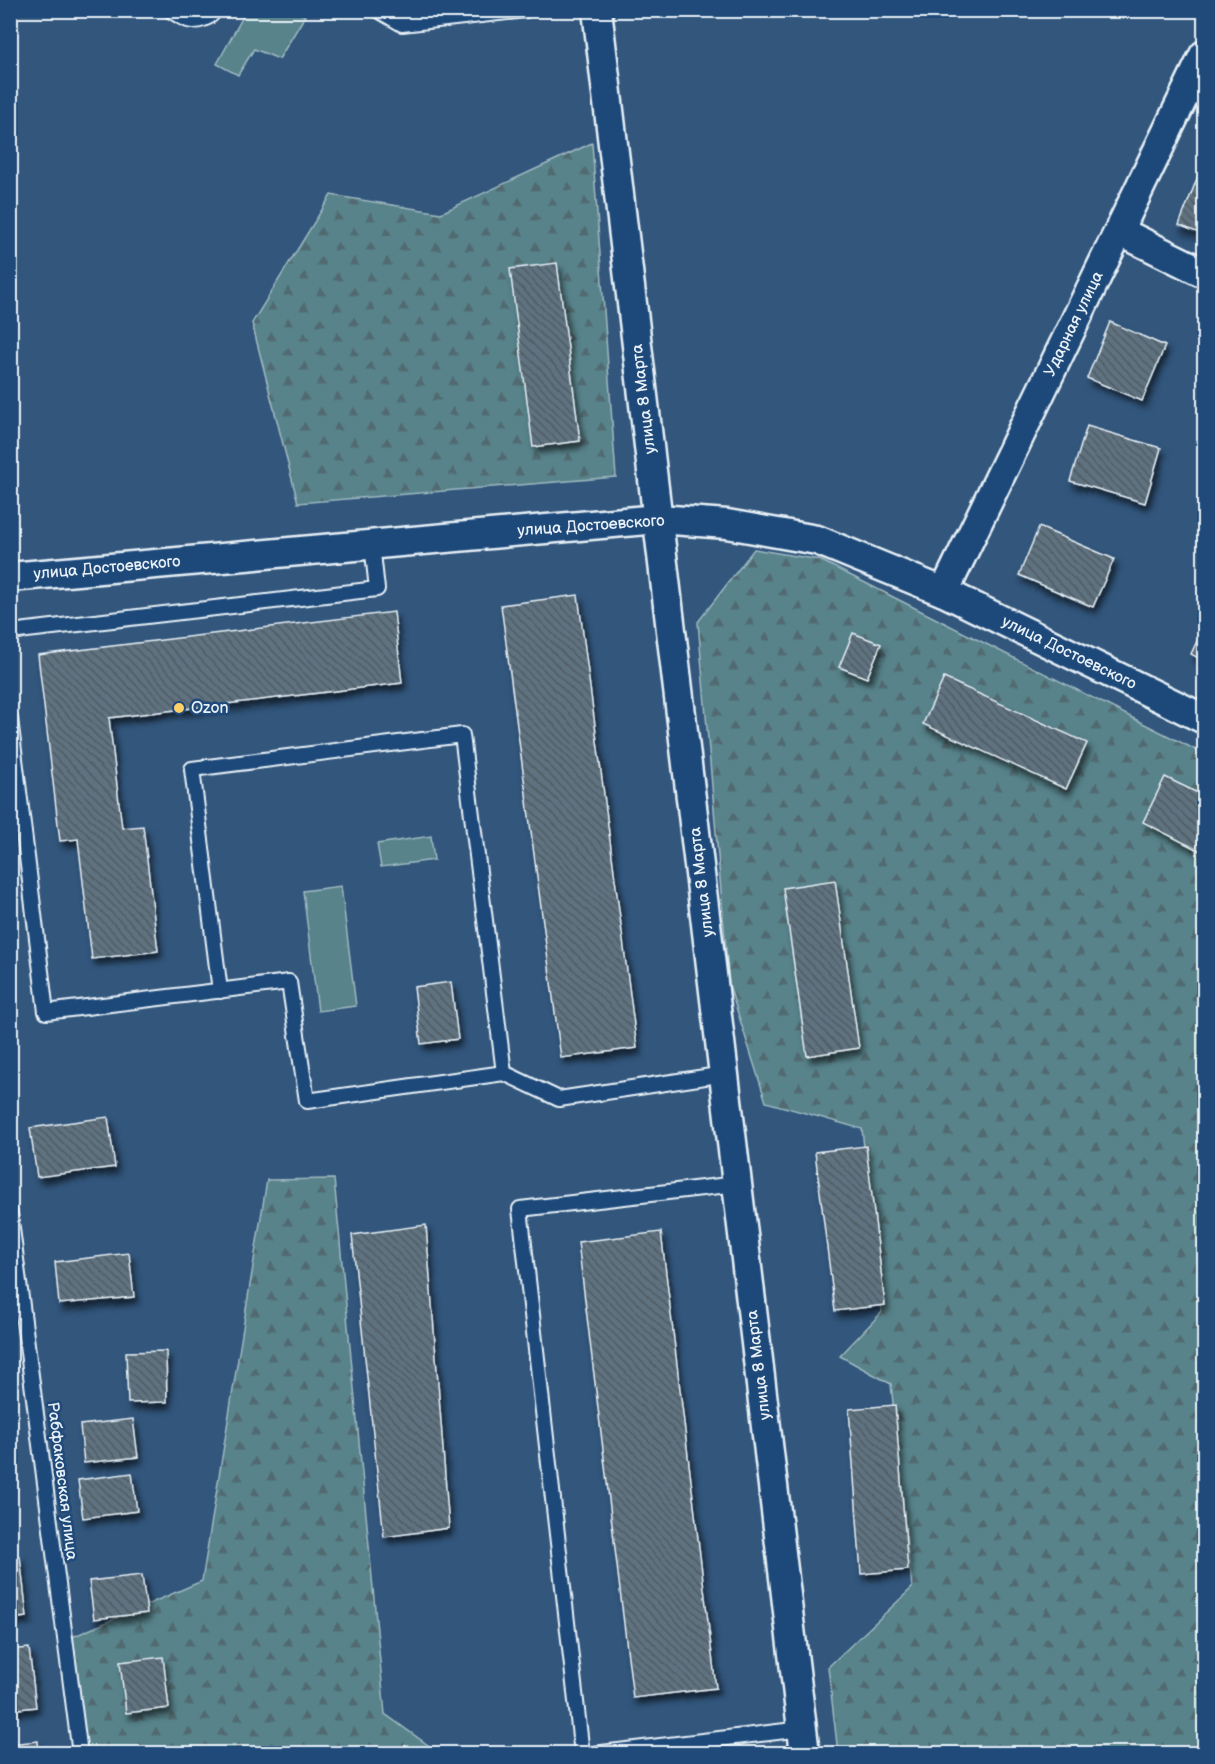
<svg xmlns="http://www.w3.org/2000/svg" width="1215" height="1764" font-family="'Balsamiq Sans',sans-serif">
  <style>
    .green { fill: #58838b; stroke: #a0bac2; stroke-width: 1.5 }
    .forest { fill: url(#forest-firs); stroke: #a0bac2; stroke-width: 1.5 }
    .building { fill: url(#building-back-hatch); stroke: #e8f1f8; stroke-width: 1.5; filter: url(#shadow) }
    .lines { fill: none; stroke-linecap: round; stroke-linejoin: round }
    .service-casing { stroke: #e8f1f8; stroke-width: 18 }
    .minor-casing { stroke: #e8f1f8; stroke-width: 33 }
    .service { stroke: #1f4a7a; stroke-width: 14 }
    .minor { stroke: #1f4a7a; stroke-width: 28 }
    .poi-dot { fill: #ffd166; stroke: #1f4a7a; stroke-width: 2 }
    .labels { text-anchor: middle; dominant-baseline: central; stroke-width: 5; stroke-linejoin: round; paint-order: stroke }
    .street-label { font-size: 16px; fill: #e8f1f8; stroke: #1f4a7a }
    .poi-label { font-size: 16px; fill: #e8f1f8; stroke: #1f4a7a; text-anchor: start }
  </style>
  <defs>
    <pattern id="forest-firs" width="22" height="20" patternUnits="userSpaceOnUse" patternTransform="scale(1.5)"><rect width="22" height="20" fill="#58838b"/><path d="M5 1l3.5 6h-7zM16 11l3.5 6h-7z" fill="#516b71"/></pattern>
    <pattern id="building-back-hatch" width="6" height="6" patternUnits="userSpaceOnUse" patternTransform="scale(1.5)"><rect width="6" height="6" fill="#5e7280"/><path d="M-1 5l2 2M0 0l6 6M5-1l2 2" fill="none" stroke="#515b62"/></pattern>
    <filter id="shadow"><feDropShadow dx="3.5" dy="6" stdDeviation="3" flood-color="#0009"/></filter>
  </defs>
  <rect width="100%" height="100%" fill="#32567c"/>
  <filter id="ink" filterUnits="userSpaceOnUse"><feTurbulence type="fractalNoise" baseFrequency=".0167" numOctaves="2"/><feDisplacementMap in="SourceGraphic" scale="12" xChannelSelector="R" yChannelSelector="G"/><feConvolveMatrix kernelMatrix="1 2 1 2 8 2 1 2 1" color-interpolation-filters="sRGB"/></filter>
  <g filter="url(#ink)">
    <g class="green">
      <path d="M246,11h49l10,5 -26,43 -25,-10 -16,26 -21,-11z"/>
      <path d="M431,836l3,24 -53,7 -4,-23z"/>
      <path d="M341,886l15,120 -38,5 -15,-120z"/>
    </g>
    <g class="forest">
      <path d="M592,143l24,334 -318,26 -46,-180 79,-128 110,18z"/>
      <path d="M754,549l66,11 384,194v999h-366l-10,-86 84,-79 -21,-204 -51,-28 42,-44 -20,-183 -96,-27 -37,-117 -31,-363z"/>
      <path d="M334,1179l51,535 54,39h-351l-18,-115 132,-57 65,-401z"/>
    </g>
    <g class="building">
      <path d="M1203,163l1,1v71l-25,-10z"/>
      <path d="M557,263l23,178 -47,6 -23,-178z"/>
      <path d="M1110,322l55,24 -23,55 -55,-23z"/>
      <path d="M1087,426l74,22 -16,55 -75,-22z"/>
      <path d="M1039,527l75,32 -21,48 -74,-32z"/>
      <path d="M578,595l59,453 -76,10 -60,-453z"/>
      <path d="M394,612l8,71 -293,35 13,110 21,-2 15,125 -66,8 -14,-120 -18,2 -22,-186z"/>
      <path d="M1204,626v35l-13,-7z"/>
      <path d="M853,633l28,11 -14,34 -28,-11z"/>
      <path d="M944,678l143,65 -21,46 -143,-65z"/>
      <path d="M1165,777l39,19v57l-61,-31z"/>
      <path d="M835,880l24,168 -52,8 -24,-168z"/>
      <path d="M451,982l7,57 -37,5 -7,-57z"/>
      <path d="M108,1117l7,50 -78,10 -7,-49z"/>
      <path d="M866,1146l19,159 -50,6 -20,-159z"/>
      <path d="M426,1225l23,303 -65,9 -32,-302z"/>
      <path d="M661,1232l55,456 -83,10 -55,-456z"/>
      <path d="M129,1253l5,44 -75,7 -4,-42z"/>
      <path d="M166,1351l1,51 -39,1 -2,-51z"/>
      <path d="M895,1405l13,165 -47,4 -12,-165z"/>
      <path d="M133,1419l5,38 -54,6 -4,-38z"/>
      <path d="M132,1473l5,38 -54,7 -5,-38z"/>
      <path d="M20,1556l7,61 -17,2v-61z"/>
      <path d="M142,1575l5,38 -53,6 -5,-38z"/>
      <path d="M29,1648l7,59 -26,3v-60z"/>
      <path d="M163,1657l6,51 -43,5 -6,-51z"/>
      <path d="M38,1741l1,13h-29v-10z"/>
    </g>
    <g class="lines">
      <defs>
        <g id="service">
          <path d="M170,10c6,4 12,8 18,10 9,3 23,-2 27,-10"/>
          <path d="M378,10l24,14 124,-14"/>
          <path d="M10,632l367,-43 -5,-45"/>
          <path d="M10,718l36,294 243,-30 18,119 197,-28 55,26 166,-25"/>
          <path d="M220,991l-28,-222 270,-34 42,338"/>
          <path d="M10,1213l70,541"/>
          <path d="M582,1754l-62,-545 217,-25"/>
          <path d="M593,1754l209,-25"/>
        </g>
        <g id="minor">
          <path d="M597,10l208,1744"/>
          <path d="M1119,231l85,42"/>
          <path d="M10,577l648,-58 69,5 90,16 127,52 260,127"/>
          <path d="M944,592l260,-537"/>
        </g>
      </defs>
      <use href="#service" class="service-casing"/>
      <use href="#minor" class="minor-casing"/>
      <use href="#service" class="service"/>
      <use href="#minor" class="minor"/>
    </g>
  </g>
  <circle class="poi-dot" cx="179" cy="708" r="6"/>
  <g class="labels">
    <g class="street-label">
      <text transform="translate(1074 324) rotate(-64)">Ударная улица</text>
      <text transform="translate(644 399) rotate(-97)">улица 8 Марта</text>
      <text transform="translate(591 526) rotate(-4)">улица Достоевского</text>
      <text transform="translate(107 568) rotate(-5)">улица Достоевского</text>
      <text transform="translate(1069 653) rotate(26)">улица Достоевского</text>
      <text transform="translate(702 882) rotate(-97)">улица 8 Марта</text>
      <text transform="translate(759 1365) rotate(-97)">улица 8 Марта</text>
      <text transform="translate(62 1481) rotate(83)">Рабфаковская улица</text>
    </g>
    <g class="poi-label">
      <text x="191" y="708">Ozon</text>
    </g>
  </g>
  <rect width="1215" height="1764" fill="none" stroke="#1f4a7a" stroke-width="36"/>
  <rect x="18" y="18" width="1179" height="1728" fill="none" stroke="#e8f1f8" stroke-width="2" filter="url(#ink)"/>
</svg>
